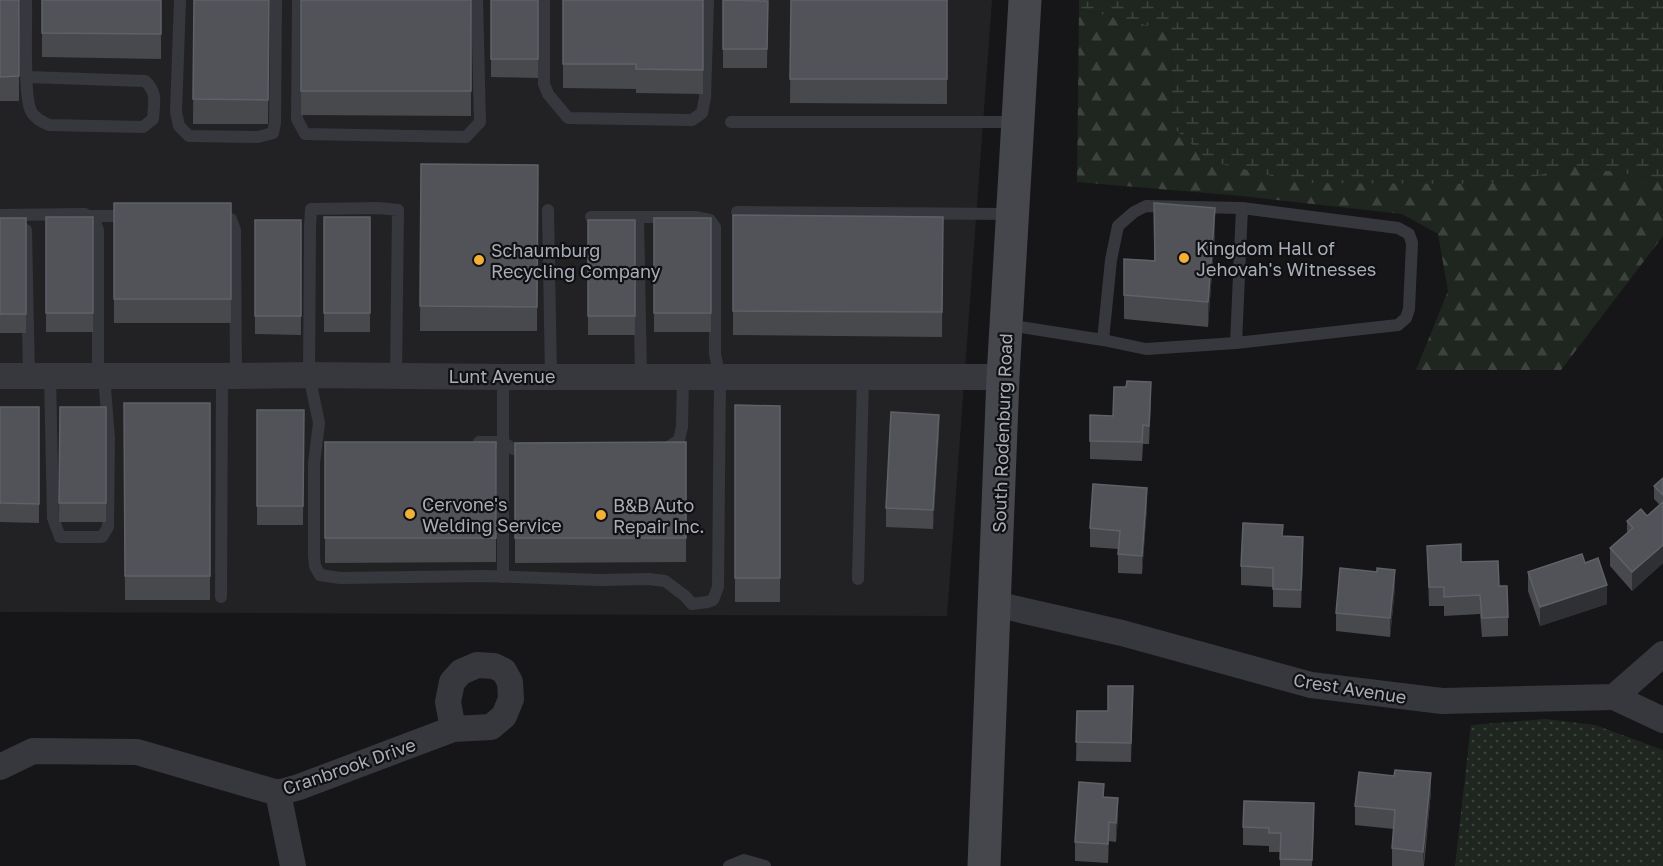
<svg xmlns="http://www.w3.org/2000/svg" width="1663" height="866" font-family="'Golos Text',sans-serif">
  <style>
    .built { fill: #222225 }
    .grass { fill: url(#grass-dots) }
    .forest { fill: url(#forest-firs) }
    .wetland { fill: url(#wetland-marsh) }
    .lines { fill: none; stroke-linecap: round; stroke-linejoin: round }
    .lane { stroke: #37383d; stroke-width: 12 }
    .street { stroke: #37383d; stroke-width: 26 }
    .secondary { stroke: #45474d; stroke-width: 33 }
    .wall { fill: #47494d }
    .shaded-wall { fill: #2f3033 }
    .building { fill: #525359; stroke: #5f6168; stroke-width: 1.5 }
    .poi-dot { fill: #f2b134; stroke: #111113; stroke-width: 2 }
    .labels { text-anchor: middle; dominant-baseline: central; stroke-width: 4.5; stroke-linejoin: round; paint-order: stroke }
    .poi-label { font-size: 18px; fill: #a8adb8; stroke: #111113; text-anchor: start }
    .street-label { font-size: 18px; fill: #a8adb8; stroke: #111113 }
  </style>
  <defs>
    <pattern id="grass-dots" width="8" height="8" patternUnits="userSpaceOnUse" patternTransform="scale(1.5)"><rect width="8" height="8" fill="#1e261f"/><path d="M2 2h.1M6 6h.1" fill="none" stroke="#3c433d" stroke-width="1.8" stroke-linecap="round"/></pattern>
    <pattern id="forest-firs" width="22" height="20" patternUnits="userSpaceOnUse" patternTransform="scale(1.5)"><rect width="22" height="20" fill="#1e261f"/><path d="M5 1l3.5 6h-7zM16 11l3.5 6h-7z" fill="#3c433d"/></pattern>
    <pattern id="wetland-marsh" width="20" height="14" patternUnits="userSpaceOnUse" patternTransform="scale(1.5)"><rect width="20" height="14" fill="#1e261f"/><path d="M1 5h8M5 5V1M11 12h8M15 12V8" fill="none" stroke="#3c433d"/></pattern>
  </defs>
  <rect width="100%" height="100%" fill="#161618"/>
  <path class="built" d="M0,0h992l-45,616 -947,-4z"/>
  <path class="grass" d="M1545,719l50,6 68,25v116h-208l16,-141z"/>
  <path class="forest" d="M1079,9l76,18 16,9 1,90 338,58 63,-19 90,15v56l-102,134h-145l32,-79 -10,-57 -36,-20 -160,-18 -165,-14z"/>
  <path class="wetland" d="M1079,0h584v180l-90,-15 -63,19 -208,-1 -93,-22 -37,-35 -1,-90 -16,-9 -76,-18z"/>
  <g class="lines">
    <g class="lane">
      <path d="M26,0c1,21 -3,97 5,111 3,7 12,11 18,14l94,2 10,-8c1,-16 5,-26 -8,-38l-118,-4"/>
      <path d="M180,0l-4,112 3,14 10,10 69,1 15,-4 2,-10 1,-123"/>
      <path d="M298,0l-1,119 8,15 161,3 14,-15 -3,-122"/>
      <path d="M544,0v84l4,10 20,24 124,2 10,-7 3,-15 3,-98"/>
      <path d="M731,122h286"/>
      <path d="M548,210l3,167"/>
      <path d="M737,212l275,2"/>
      <path d="M0,215l85,-1 9,5 4,11v146"/>
      <path d="M89,216h41"/>
      <path d="M217,216l14,3 4,11 1,146"/>
      <path d="M638,217l3,160"/>
      <path d="M26,230l3,146"/>
      <path d="M1008,325l95,15 43,9 90,-6 162,-18 8,-7 3,-9 3,-66 -3,-9 -11,-6 -156,-20 -6,135"/>
      <path d="M1103,340l8,-80 7,-34 16,-14 12,-6 96,2"/>
      <path d="M50,376l3,142 7,19h42l6,-10 1,-89 -5,-62"/>
      <path d="M396,376l2,-166 -19,-2 -68,1 -1,18 -1,148 10,48 -5,40v93l1,10 5,9 20,3 145,-2 115,4 49,-1 16,2 20,15 7,8 15,-2 6,-2 5,-13 2,-210 -5,-23v-127l-5,-7 -15,-3h-104"/>
      <path d="M503,377v200"/>
      <path d="M479,442h24l10,7h18"/>
      <path d="M662,449l5,-1 12,-8 3,-13 1,-50"/>
      <path d="M858,579l5,-202"/>
      <path d="M221,597l1,-221"/>
      <path d="M729,866l15,-6 21,6"/>
    </g>
    <g class="street">
      <path d="M0,376h236l73,-1 194,2h500"/>
      <path d="M995,604l127,29 189,52 131,16 172,-4 49,-43"/>
      <path d="M1614,697l49,23"/>
      <path d="M0,767l33,-16 104,1 141,41 21,-6 154,-58 38,-2 13,-11 7,-17 -1,-17 -6,-11 -10,-5 -17,-1 -16,7 -9,10 -4,20 5,27"/>
      <path d="M278,793l15,73"/>
    </g>
    <path class="secondary" d="M984,866l19,-489 22,-377"/>
  </g>
  <g class="wall">
    <rect x="0" y="0" width="19" height="101"/>
    <path d="M42,0h119v59l-119,-2z"/>
    <path d="M194,0h75l-1,124h-75z"/>
    <path d="M301,0h170v116l-170,-1z"/>
    <path d="M491,0h47v78l-47,-1z"/>
    <path d="M563,0h140v94l-67,-1v-4l-73,-1z"/>
    <path d="M723,0l45,1 -1,67h-44z"/>
    <path d="M791,0h156v104l-157,-1z"/>
    <path d="M421,164l117,1 -1,166h-117z"/>
    <rect x="114" y="203" width="117" height="120"/>
    <path d="M1154,203l61,30 -7,94 -84,-8v-60l30,1z"/>
    <path d="M733,215l210,2 -1,120 -209,-2z"/>
    <rect x="46" y="217" width="47" height="115"/>
    <rect x="324" y="217" width="46" height="115"/>
    <rect x="0" y="218" width="26" height="115"/>
    <rect x="654" y="218" width="57" height="114"/>
    <path d="M255,220h46v115l-46,-1z"/>
    <rect x="588" y="220" width="47" height="115"/>
    <path d="M1151,400l-2,44h-6l-1,17 -52,-2v-18l23,-25z"/>
    <path d="M124,403h86v197h-85z"/>
    <path d="M735,405l45,1v196h-45z"/>
    <path d="M0,407h39v116l-39,-1z"/>
    <path d="M60,407h46v115h-47z"/>
    <path d="M257,410h47l-1,115h-46z"/>
    <path d="M939,433l-6,96 -47,-2v-19z"/>
    <path d="M325,442h171v120l-171,1z"/>
    <path d="M686,442v120l-171,1v-120z"/>
    <path d="M1663,478v85l-31,28 -22,-25v-18l17,-15v-12l20,-5 13,-11 -6,-6v-13z"/>
    <path d="M1147,507l-5,67 -24,-1v-24l-28,-2v-19z"/>
    <path d="M1283,536l20,20 -2,52 -28,-1v-20l-32,-2v-19z"/>
    <path d="M1427,546l72,40 9,31v19l-26,1 -2,-23 -36,2v-10h-15z"/>
    <path d="M1585,563l22,41 -67,22 -12,-35v-19z"/>
    <path d="M1395,588l-5,49 -54,-6v-18z"/>
    <path d="M1133,686l-2,76 -55,-1 1,-50h31z"/>
    <path d="M1431,792l-7,74h-32v-18l2,-19 -39,-4v-19z"/>
    <path d="M1104,797l14,20 -2,25 -7,-1 -1,22 -33,-2v-19z"/>
    <path d="M1314,822l-2,44h-32v-14h-11v-6l-26,-1v-18z"/>
  </g>
  <g class="shaded-wall">
    <path d="M1215,208v25l-7,94v-25z"/>
    <path d="M1151,382v18l-2,44v-18z"/>
    <path d="M939,415v18l-6,96v-19z"/>
    <path d="M1147,488v19l-5,67v-18z"/>
    <path d="M1303,537v19l-2,52v-18z"/>
    <path d="M1663,545v18l-31,28v-19z"/>
    <path d="M1395,570v18l-5,49v-19z"/>
    <path d="M1607,585v19l-67,22v-19z"/>
    <path d="M1431,773v19l-8,74v-14z"/>
    <path d="M1118,798v19l-2,25v-19z"/>
    <path d="M1109,822v19l-1,22v-19z"/>
  </g>
  <g class="building">
    <path d="M0,0h19v76l-19,1z"/>
    <path d="M42,0h119v34l-119,-1z"/>
    <path d="M194,0h75l-1,100 -75,-1z"/>
    <rect x="301" y="0" width="170" height="91"/>
    <rect x="491" y="0" width="47" height="59"/>
    <path d="M563,0h140v70l-67,-1v-5h-73z"/>
    <path d="M723,0l45,1 -1,48h-44z"/>
    <path d="M791,0h156v79h-157z"/>
    <path d="M421,164l117,1 -1,142 -117,-1z"/>
    <rect x="114" y="203" width="117" height="96"/>
    <path d="M1154,203l61,5 -7,94 -84,-7v-36l31,2z"/>
    <path d="M733,215l210,2 -1,95 -209,-1z"/>
    <rect x="46" y="217" width="47" height="96"/>
    <rect x="324" y="217" width="46" height="96"/>
    <rect x="0" y="218" width="26" height="96"/>
    <rect x="654" y="218" width="57" height="95"/>
    <rect x="255" y="220" width="46" height="96"/>
    <rect x="588" y="220" width="47" height="96"/>
    <path d="M1127,381l24,1 -2,44 -6,-1 -1,17 -52,-1v-26l23,1 1,-29h12z"/>
    <path d="M124,403h86v173h-85z"/>
    <path d="M735,405l45,1v172h-45z"/>
    <path d="M0,407h39v97l-39,-1z"/>
    <path d="M60,407h46v96h-47z"/>
    <path d="M257,410h47l-1,96h-46z"/>
    <path d="M891,412l48,3 -6,95 -47,-2z"/>
    <rect x="325" y="442" width="171" height="96"/>
    <path d="M686,442v96h-171v-95z"/>
    <path d="M1663,478v17l-9,-9z"/>
    <path d="M1093,484l54,4 -5,68 -24,-2 2,-23 -30,-3z"/>
    <path d="M1663,502v43l-31,27 -22,-24 23,-20 -6,-7 14,-12 6,7z"/>
    <path d="M1243,523l40,2 -1,11 21,1 -2,53 -28,-1v-21l-32,-2z"/>
    <path d="M1461,544v18l37,-1 1,25h8l1,31 -26,1 -2,-23 -36,2v-10h-15l-2,-41z"/>
    <path d="M1582,554l3,9 13,-5 9,27 -67,22 -12,-35z"/>
    <path d="M1340,568l37,4v-4l18,2 -5,48 -54,-5z"/>
    <path d="M1108,686h25l-2,57 -55,-1 1,-31h31z"/>
    <path d="M1395,770l36,3 -8,79 -31,-4 3,-38 -40,-4 4,-34 35,4z"/>
    <path d="M1079,782l25,2 -1,13 15,1 -2,25 -7,-1 -1,22 -33,-2z"/>
    <path d="M1244,801l70,2 -2,57 -32,-1 1,-26h-12v-5l-26,-1z"/>
  </g>
  <g class="poi-dot">
    <circle cx="1184" cy="258" r="6"/>
    <circle cx="479" cy="260" r="6"/>
    <circle cx="410" cy="514" r="6"/>
    <circle cx="601" cy="515" r="6"/>
  </g>
  <g class="labels">
    <g class="poi-label">
      <text x="1196" y="248">Kingdom Hall of<tspan x="1196" dy="21">Jehovah's Witnesses</tspan></text>
      <text x="491" y="250">Schaumburg<tspan x="491" dy="21">Recycling Company</tspan></text>
      <text x="422" y="504">Cervone's<tspan x="422" dy="21">Welding Service</tspan></text>
      <text x="613" y="505">B&amp;B Auto<tspan x="613" dy="21">Repair Inc.</tspan></text>
    </g>
    <g class="street-label">
      <text x="502" y="376">Lunt Avenue</text>
      <text transform="translate(1002 433) rotate(-88)">South Rodenburg Road</text>
      <text transform="translate(1350 688) rotate(9)">Crest Avenue</text>
      <text transform="translate(349 766) rotate(-19)">Cranbrook Drive</text>
    </g>
  </g>
</svg>
